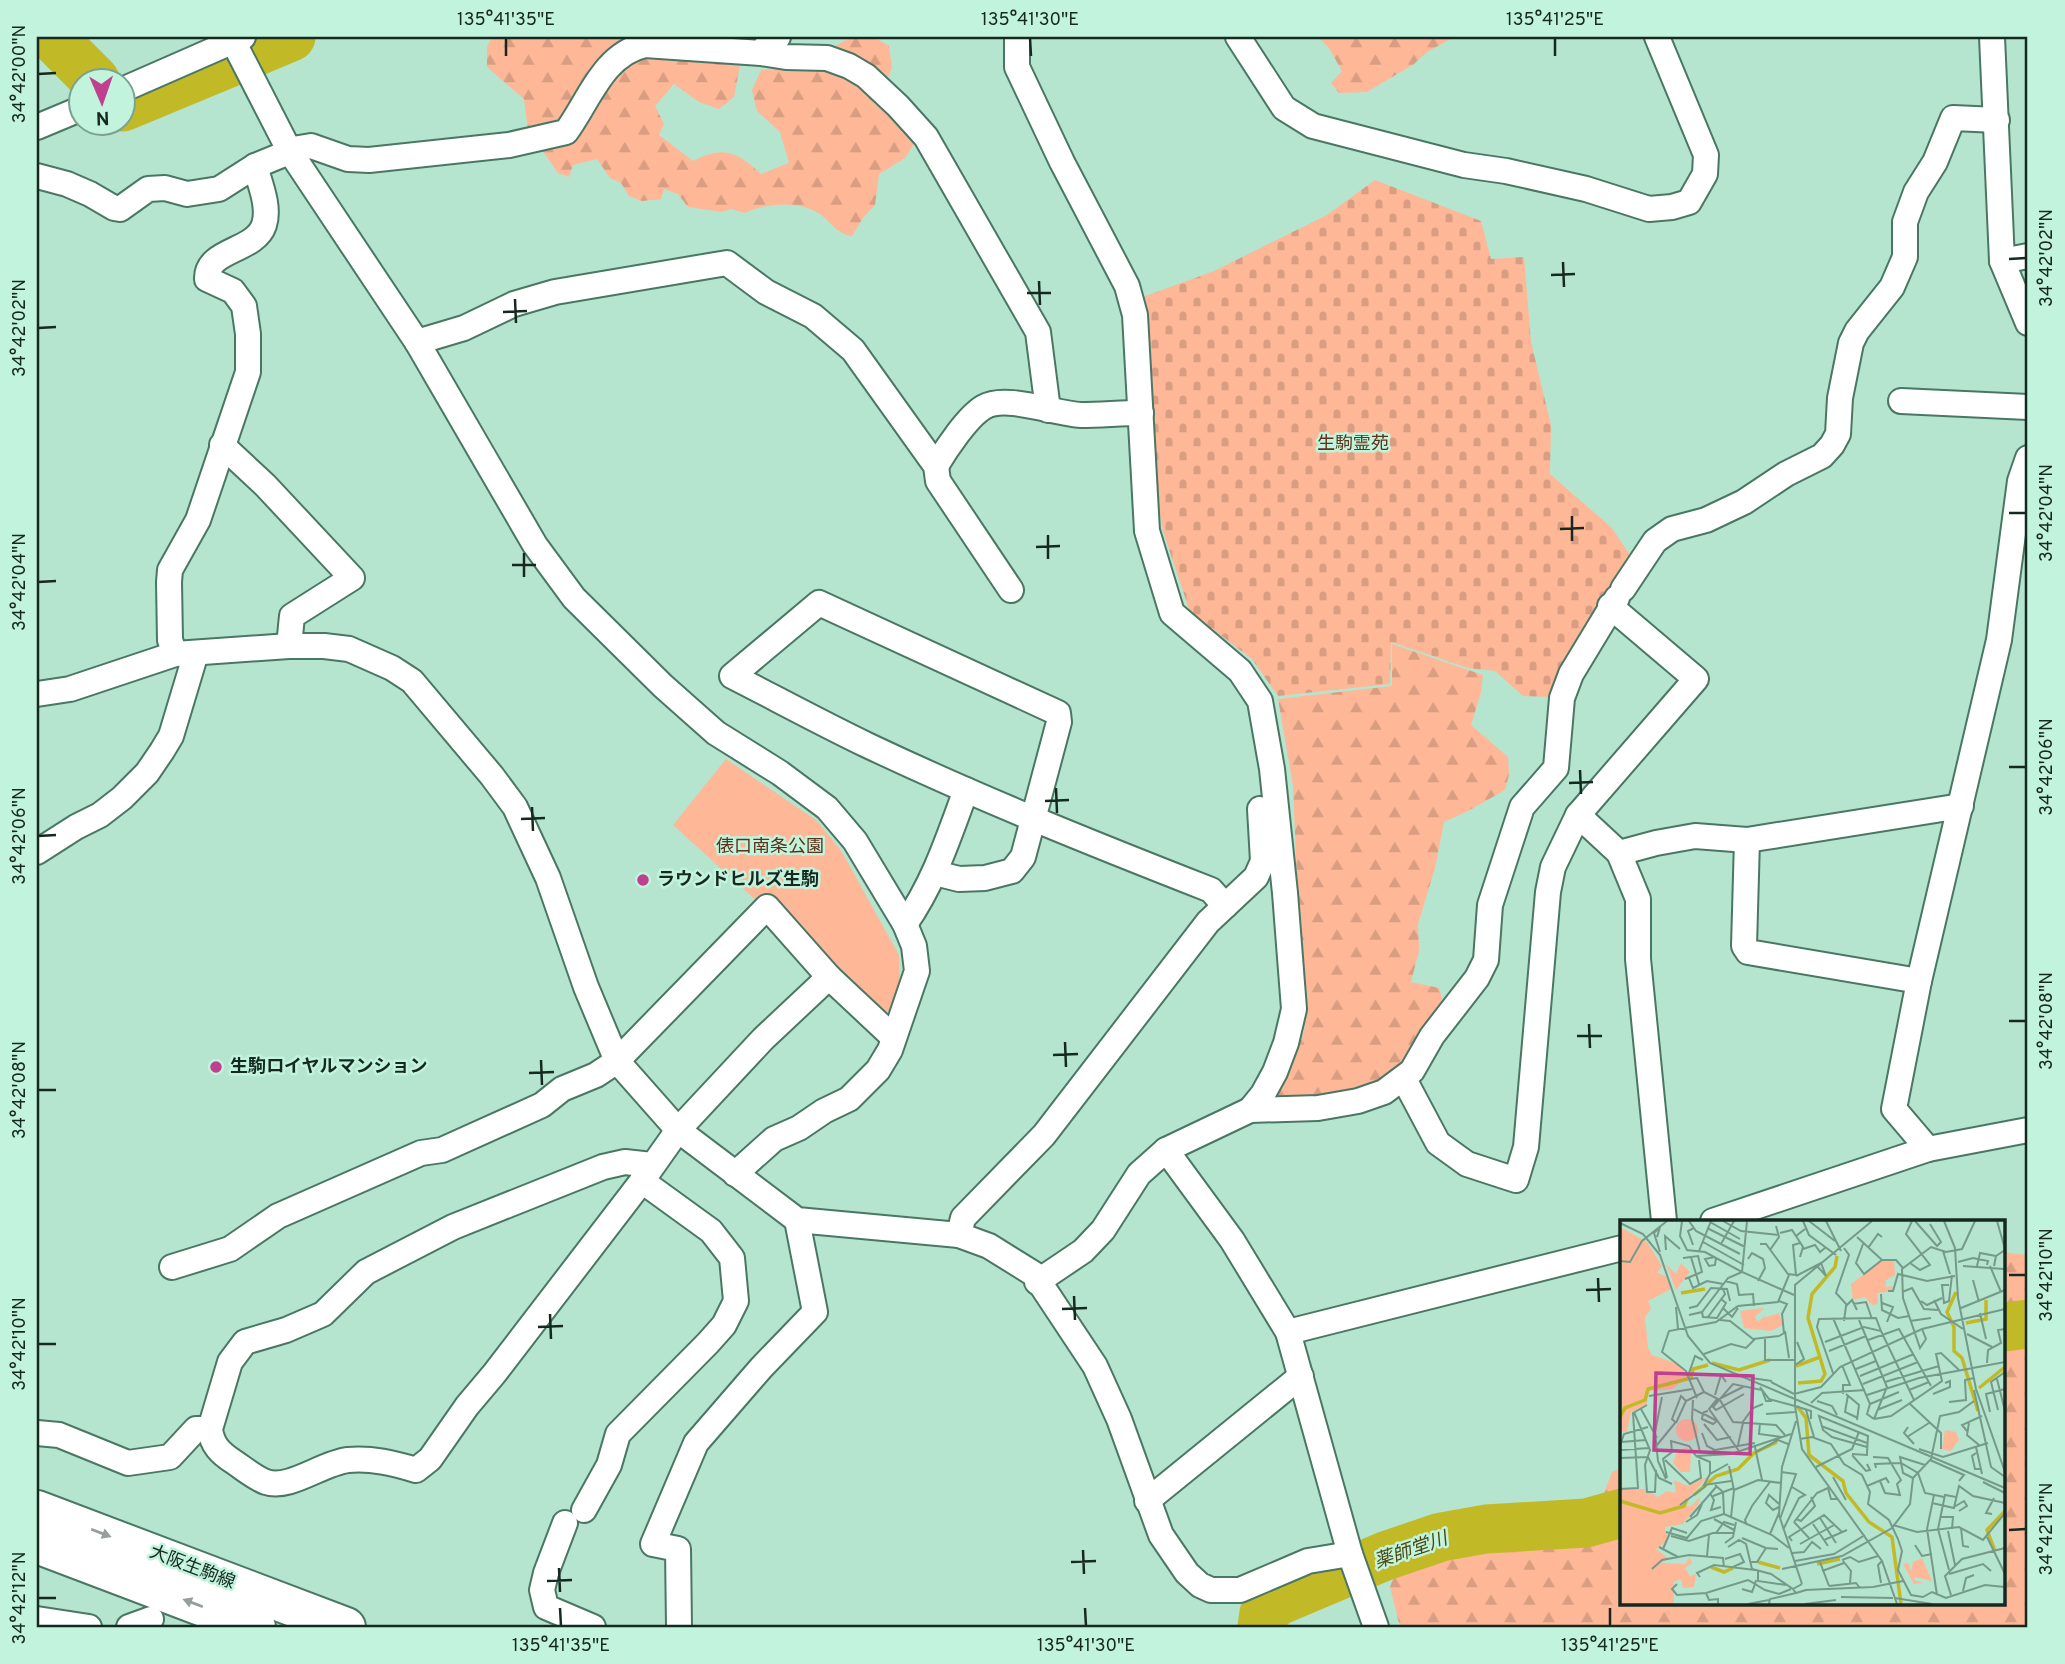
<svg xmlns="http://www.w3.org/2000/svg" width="2065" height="1664" font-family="Overpass,'Noto Sans JP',sans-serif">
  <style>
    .green { fill: #feb797 }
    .forest { fill: url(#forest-firs) }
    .cemetery { fill: url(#cemetery-stones) }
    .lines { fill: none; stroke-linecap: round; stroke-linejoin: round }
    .river { stroke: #c2b926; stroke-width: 49 }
    .minor-casing { stroke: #4a7764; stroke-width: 28 }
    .primary-casing { stroke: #4a7764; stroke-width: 42 }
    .minor { stroke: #fff; stroke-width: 24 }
    .primary { stroke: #fff; stroke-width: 38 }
    .oneway { fill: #969f9b }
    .ticks { fill: none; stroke: #162921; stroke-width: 2.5 }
    .poi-dot { fill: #be408f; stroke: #c2f3dc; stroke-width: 2.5 }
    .labels { text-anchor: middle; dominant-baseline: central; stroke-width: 5; stroke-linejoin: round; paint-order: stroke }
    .park-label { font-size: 18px; fill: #5e311a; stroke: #c2f3dc }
    .poi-label { font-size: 18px; font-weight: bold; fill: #162921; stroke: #c2f3dc; text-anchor: start }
    .street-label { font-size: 18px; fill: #162921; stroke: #c2f3dc }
    .water-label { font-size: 19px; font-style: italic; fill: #4b4811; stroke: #c2f3dc }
    .inset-river { fill: none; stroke: #c2b926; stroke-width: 3.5 }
    .inset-road { fill: none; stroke: #759a89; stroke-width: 2 }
    .view { fill: #be408f; fill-opacity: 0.15; stroke: #be408f; stroke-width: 3.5 }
    .inset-edge { fill: none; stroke: #162921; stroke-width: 3.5 }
    .neatline { fill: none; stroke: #162921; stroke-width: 2.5 }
    .ticks-label { font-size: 18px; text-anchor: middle; fill: #162921 }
  </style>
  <defs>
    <pattern id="forest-firs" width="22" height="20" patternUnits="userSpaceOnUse" patternTransform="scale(1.75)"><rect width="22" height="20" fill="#feb797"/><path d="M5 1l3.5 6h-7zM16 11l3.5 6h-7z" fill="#d99d82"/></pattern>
    <pattern id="cemetery-stones" width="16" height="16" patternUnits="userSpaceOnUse" patternTransform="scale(1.75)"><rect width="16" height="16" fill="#feb797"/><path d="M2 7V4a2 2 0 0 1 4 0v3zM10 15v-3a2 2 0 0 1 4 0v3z" fill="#d99d82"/></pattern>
  </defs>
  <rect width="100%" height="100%" fill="#b5e5cf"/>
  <path class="green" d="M726,759l90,61 26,32 57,103 1,33 -11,23h-11l-205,-186z"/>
  <g class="forest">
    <path d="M492,37h260l-8,7 -10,53 -15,12 -20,-7 -25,-18 -19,22 9,18 -5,11 34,26c31,-16 44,-9 68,13l28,-11 -9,-31 -23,-21 -5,-21 9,-20c13,-1 27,-1 39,-4 34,-10 50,-48 89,-20l3,22 -6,14 28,62 -9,14 -26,16 -4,31 -12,13 -11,18c-15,-2 -20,-13 -32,-22 -20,-14 -55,-11 -75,-1l-14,-4 -9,3 -34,-5 -10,-13 -14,-5 -3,10 -19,2 -13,-5 -8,-13 -11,-5 -13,-19 -24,6 -4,12 -11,-4 -30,-43 -4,-31 -37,-32v-20z"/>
    <path d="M1318,37h136l-27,15 -13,12 -47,28 -28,1 -8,-10 11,-12 -13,-23z"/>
    <path d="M1392,644l91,31 -2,17 -10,33 37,32 1,18 -4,15 -37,21 -24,11 -9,46 -17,56 1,27 -8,31 28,6 5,18c-13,19 -38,64 -56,75 -23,13 -85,18 -113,21l-2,-4 17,-29 14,-37 3,-33 -10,-120 -4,-93 -15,-87 114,-13z"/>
    <path d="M2004,1249l5,4 19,2v372h-628l-10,-40 20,-53 22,-13 62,1 107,-21 11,-29 10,-4v135h382z"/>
  </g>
  <path class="cemetery" d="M1375,180l106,41 10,38 33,-2 7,85 20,83 -1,49 62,54 22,33 -81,136 -30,-1 -28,-25 -27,-3 -77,-26 -1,42 -112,12 -26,-37 -62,-47 -27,-81 -4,-22 -11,-187 -5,-25 71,-26 113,-56z"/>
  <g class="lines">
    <g class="river">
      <path d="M52,37l43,43"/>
      <path d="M123,107l168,-70"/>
      <path d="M2004,1327l24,-3"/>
      <path d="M1262,1627l2,-14 12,-11 109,-46 56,-19 45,-8 100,-6 36,-10"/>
    </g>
    <defs>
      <g id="minor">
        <path d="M778,37l-7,3 -10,13 25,4 41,1 22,8 17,10 32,30 28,31 112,195 10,78"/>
        <path d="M1017,37v30l45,95 65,124 8,29 12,216 25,82 68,58 20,30 12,68 13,124 9,116 -8,34 -11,29 -12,22 -13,16"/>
        <path d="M1238,37l46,71 29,18 151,39 42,6 80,18 63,20 23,-2 17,-5 16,-28 1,-19 -49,-118"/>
        <path d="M1992,37l10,224 26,62"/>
        <path d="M233,41l56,109 128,192 118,203 39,53 89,88 53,47 64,40 47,35 28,33 50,83 9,22 3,25 -27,79 -12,20 -29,29 -25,12 -25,17 -25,11 -39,35"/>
        <path d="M122,90l121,-53"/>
        <path d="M37,127l43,-18"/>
        <path d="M37,176l30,8 23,10 24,14 6,1 28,-20 17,-1 22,6 32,-5 36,-23 44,-18 12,-2 37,13 21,1 140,-15 57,-13c23,-31 37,-78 79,-87l116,8"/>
        <path d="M2002,261l26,-5"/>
        <path d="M417,342l47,-14 50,-24 41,-12 172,-29 39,29 47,24 40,34 83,116 2,15 73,109"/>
        <path d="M1901,401l127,6"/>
        <path d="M222,445l43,40 87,93 -60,38 -3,30"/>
        <path d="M936,466c10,-17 32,-50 48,-59 22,-13 72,7 97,8 20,0 40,-2 60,-2"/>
        <path d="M1623,589l32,-48 17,-12 34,-9 38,-18 42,-28 36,-18 10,-11 6,-11 2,-36 11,-55 6,-12 35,-44 13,-30v-35l11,-30 19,-30 18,-44 44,2"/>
        <path d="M175,654l-5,-14 -1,-58 1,-12 28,-50 50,-148v-38l-4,-28 -11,-15 -26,-12c-1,-30 48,-27 57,-54 6,-18 -4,-41 -9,-59"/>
        <path d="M37,694l33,-5 105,-35 114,-8h35l25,3 43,19 20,13 80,95 23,31 33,71 38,109 31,74 61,69 119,90 162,15 30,11 45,28 61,92 24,53 42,116 26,38 13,12 11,5h29l68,-29 42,-7"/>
        <path d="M1578,815l41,38 19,46v60l26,262"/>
        <path d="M1747,840l-3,106 4,6 171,29"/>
        <path d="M37,852l39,-25 24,-12 22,-17 25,-25 15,-22 9,-15 25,-83"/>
        <path d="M1619,853l37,-10 39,-7 52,4 214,-34"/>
        <path d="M935,873l24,6 26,-1 27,-7 11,-14 36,-135 -1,-9 -239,-110 -87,73c45,23 91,48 137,70 112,53 227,99 342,144l14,16"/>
        <path d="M905,924c29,-41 44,-88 61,-134"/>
        <path d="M1404,1079l34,64 29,21 49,16 10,-33 22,-255 5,-25 25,-52 118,-136 -86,-73"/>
        <path d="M1928,1149l-34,-40 25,-128 80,-341 21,-159 8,-23"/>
        <path d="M1166,1150l66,90 56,92 62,222 26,73"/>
        <path d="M652,1165l-27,-3 -22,5 -150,60 -87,45 -43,42 -37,16 -41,12 -15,20 -20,67c2,16 10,24 24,33 9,6 21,16 32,20 24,8 56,-19 82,-22 24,-2 45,3 68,10l14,-11 37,-53 27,-32 148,-193 36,-51 85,-91 66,-62"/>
        <path d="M1713,1221l215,-72 100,-19"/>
        <path d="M959,1235l4,-17 81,-83 164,-213 48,-45 7,-16 -3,-52"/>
        <path d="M172,1267l58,-18 48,-33 143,-63 21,-3 100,-45 20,-16 34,-14 21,-14 150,-154 62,70 64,60"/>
        <path d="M1037,1282l46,-31 20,-21 36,-56 27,-24 84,-40 68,-2 40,-7 26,-9 28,-21 20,-35 45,-58 9,-18 4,-55 32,-98 34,-39 6,-70 9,-24 46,-76"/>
        <path d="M1288,1332l334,-84"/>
        <path d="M37,1433l22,2 69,28 42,-6 26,-28h14"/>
        <path d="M1147,1501l154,-125"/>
        <path d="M584,1510l25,-45 9,-31 90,-91 16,-18 12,-24 -4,-43 -21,-27 -69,-50"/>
        <path d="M565,1523l-19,50 -4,17 4,17 47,20"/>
        <path d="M37,1619l52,8"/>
        <path d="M129,1627l22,-8"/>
        <path d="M679,1627l-1,-78 -25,-5 43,-101 65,-75 54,-56 -18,-92"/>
      </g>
      <g id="primary">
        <path d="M37,1510l309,117"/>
        <path d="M37,1544l219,83"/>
      </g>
    </defs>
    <use href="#minor" class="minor-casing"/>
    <use href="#primary" class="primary-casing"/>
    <use href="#minor" class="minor"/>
    <use href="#primary" class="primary"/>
  </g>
  <defs><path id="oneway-solid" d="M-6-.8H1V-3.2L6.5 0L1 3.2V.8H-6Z" transform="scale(1.75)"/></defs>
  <g class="oneway">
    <use href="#oneway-solid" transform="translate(101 1533) rotate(21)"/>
    <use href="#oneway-solid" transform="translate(193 1603) rotate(-159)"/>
  </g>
  <path class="ticks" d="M506,38v18M1030,38l1,18M1555,38v18M38,74l18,-1M2009,259l17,-1M1563,262l1,25M1551,275l24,-1M1039,281l1,24M1027,293h24M515,299l1,24M503,312l24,-1M38,328l18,-1M2009,513h17M1572,516v25M1560,529l24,-1M1048,535v24M1036,547l24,-1M524,553v24M512,565h24M38,582l18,-1M2009,767h17M1580,770l1,24M1569,783l24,-1M1056,788l1,25M1045,801l24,-1M532,807l1,24M521,819l24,-1M38,836l18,-1M2009,1021h17M1589,1024l1,24M1577,1036h25M1065,1042l1,25M1053,1055l25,-1M541,1060l1,25M529,1073l25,-1M38,1090h18M2009,1275h17M1598,1278l1,24M1586,1290l25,-1M1074,1296l1,24M1062,1309l25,-1M550,1314l1,25M538,1327l25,-1M38,1344h18M2009,1530l17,-1M1083,1550l1,24M1071,1562l25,-1M559,1568l1,24M547,1581l25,-1M38,1598h18M560,1608l1,18M1085,1608l1,18M1610,1608v18"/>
  <g class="poi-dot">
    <circle cx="643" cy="880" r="7"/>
    <circle cx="216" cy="1067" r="7"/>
  </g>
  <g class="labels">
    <g class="park-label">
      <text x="1353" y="444">生駒霊苑</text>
      <text x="770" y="847">俵口南条公園</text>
    </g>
    <g class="poi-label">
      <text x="657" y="880">ラウンドヒルズ生駒</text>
      <text x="230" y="1067">生駒ロイヤルマンション</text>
    </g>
    <g class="street-label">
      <text transform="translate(192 1568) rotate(21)">大阪生駒線</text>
    </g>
    <g class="water-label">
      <text transform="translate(1411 1551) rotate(-19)">薬師堂川</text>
    </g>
  </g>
  <g transform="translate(1620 1220)">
    <rect width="385" height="385" fill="#b5e5cf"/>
    <path d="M0,7l27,15 15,24 -5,7 9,3 5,13 -23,12 3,8 -6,8 3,31 4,7 26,9 10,13 -16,12 -23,2 -2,13 -16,8 -4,20 -7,-1zM274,40l1,15 -9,5v7l6,-1 1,5 -16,2 1,11 -6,1 -7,-8 -12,3 -2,-16 31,-23zM61,43l9,9 -14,18 -10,-26 10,10zM144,88l-9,9 3,5 8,-8 -2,4 15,-5 4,12 -12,6 -27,-3 -4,-17zM325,210l11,2 3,8 -8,11 -9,-2zM66,227l5,4 -1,21h-9l-8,-9 3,-10zM89,256l-29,30h11l9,-9 -1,6 -16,21 -18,3 3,13 -12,9 12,9 -6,5 23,1 5,-7 2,6 -7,5 5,8 6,-2 -2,13 -11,1 -2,-9 -7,3v22h-54v-114l25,-1 13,8 9,-6 9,2 -2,-13 14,6zM302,338l10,23 -17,-4 -1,3 9,3 -9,1 -11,-20 5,-1 3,9 2,-10z" fill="#feb797"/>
    <path d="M56 210a11 11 0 1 1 22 0a11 11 0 1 1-22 0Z" fill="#feb797"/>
    <path class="inset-river" d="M336,72l-9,20 7,15v24l8,7 16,53M61,73l24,-4M346,103l20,-4v-19M92,143l27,7 31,-10M176,146l24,-9M178,163l23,-2 4,-7 -17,-56 4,-24 23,-27 2,-11M359,168l26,-21M177,186l9,12 3,37 34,26 3,12 23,29 23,15 9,67M0,197l5,-9 20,-8 3,-11 43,-11 2,-9 15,-4M74,275l22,-19 22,-7 16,-16 23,-11M0,281l40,12 24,-7 3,-7M375,331l-8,-21 18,-19M138,342l22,6M197,344l23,-5M91,347l13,5 9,-4"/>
    <path class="inset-road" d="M62,1l-2,15 7,14 18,2 37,20M69,1l7,10 44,23M103,1l18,10 38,4M127,1l-5,51 52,23M183,1l6,14 27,20M189,1l26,20M206,1l15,30M252,1l-77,64v121l7,43 80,112 15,43M295,1l22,25 4,-4 -11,-18M324,1l11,27 3,50 18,91 29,83M377,1l8,28M90,2l30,17M0,3l23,11 17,21 28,81 22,27 295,125M87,8l38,19M160,13l12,-3 4,6 9,-7M176,16l7,11 -3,10M37,17l3,-10 -6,6 6,19M237,17l25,23M83,22l41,23M101,24l13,-23M140,24h6l22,30 8,1M243,24l-7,19 8,11 18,-14h14l7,8M73,25l-5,-14 6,-3M224,28l5,7 -13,38 11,12M248,28l10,-14 4,3M183,29l12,-4 5,7 5,-4M46,30l-1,-14 15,13M150,30l9,-13 -3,-11M79,31l12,-30M323,31l7,23M71,37l8,27M95,37l-10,2 4,7 6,-1 1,-8M63,38l15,-2 4,16 -17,7M128,39l4,-6 11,6 2,9 -7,13M0,41l10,1 12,-21 25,-20M338,42l15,-4 15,3 -1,4M290,43l10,7 10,-5 -24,-31 6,-13M343,46l41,3M357,46l3,-13 16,3M370,46l11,26M374,46l2,-10 9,-6M176,55l-3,-30 7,-2M176,56l25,-13 5,13 -8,-9M69,58l4,10 14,-7 16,3M353,60l6,22M105,61l12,3 2,11 14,-1 1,12M329,65h-7l2,18 5,-2 3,-26M268,71h5l5,-17 29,7 28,-5M282,72l10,-4 12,21 14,1M261,74l1,16 16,8 11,-2M314,80l7,14 22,15M301,81l6,4 15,-7M262,83l11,4 -6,15M233,84l13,-2 6,17M56,87l2,22M69,88l8,-2 14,-18 16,1 3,12M103,88l9,9 6,-9M341,88l44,-18M82,92l1,5 14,1 9,-15 -5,-4M360,93l6,26M69,95l13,-3 26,-34 14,-6M88,97l17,-23 -2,-5M213,98l37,86 -3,10 7,5M100,100l10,1 23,18 26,-3 5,-3 -2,-19 5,-10 -8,-3M239,100l28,67 -13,32M224,101l2,-15 6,-6 5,10M290,101l21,-3M302,109l4,10 -6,9 -17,-50 -1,-29 29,-22 15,5 16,-3 13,-28M165,111l4,27M347,114l25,13M145,119v21h30M248,120l31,-11 32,57M205,122l39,-15 17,4 33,69M209,131l37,-15M84,134l27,-10 15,4 9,-9M367,143l1,-13 13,-7 -3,-13 7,-1M175,145l9,-6 -7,-17M222,145l8,20h-7v9M236,149l20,-8M69,153l6,-17 8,4M213,153l-16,-46 2,-8 57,-1 5,13M240,156l54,-22M131,158l21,3M70,159l7,-1 7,14 16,8 13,22 43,3 9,10M377,159l8,32M151,162l23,12M265,162l54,-16M243,164l55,-22M140,167l9,12 26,7M289,170l20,-8M354,170l17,77 14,10M174,174l27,-7 19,-20 82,-38 83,-20M226,174l13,11 -2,15M313,174l17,-7v-6l-5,2M95,175l6,-20 5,7M228,175l-3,17 13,6M247,175l52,-17 86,-16M29,176l43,-7M42,177l-7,35 3,29 8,18M77,178l-11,-27 -24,-19 7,-21 47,-9 22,-16 40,-4 11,-27M98,178l-9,11 30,42M101,178l22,-11M73,180l-1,19 8,33M197,181l15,5 5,9M329,182l17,-2 -1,-20 9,-2M191,183l11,-10 43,-3M250,184l29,-12M290,184l31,29v16M91,185l5,5 28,-16M175,186l16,5v8M93,187l20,-23 29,6 4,11h6M21,189l16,29M74,189l1,1 8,4 3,1 11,6 -4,3 -11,-5v-1l1,-4 1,-2 4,-1M186,190l8,27M257,190l25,-10M378,190l-7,-28 14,-10M14,192l16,38 -5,15 2,27h8l1,-22M370,192l-4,-18 19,-5M146,194l29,-2M254,199l17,-3 51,-35 -6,-27 5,-1 18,17M176,201l-14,46 -3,48 23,69M56,203l10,-22 18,-9M56,203l-4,-4 9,-23 5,5M122,203l11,-15 10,-4M140,203l-1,11 23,3M349,203l-2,12 12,10M84,204l13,16 14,-3M201,206l46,17M288,207l-4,6 10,11M347,211l-5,-6 20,-9M82,213l5,13 8,4 -6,4M287,217l22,-14M180,219l12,-2 19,7 13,20 18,11 8,17 -2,12 21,16 9,19 4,12 -4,19 13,25 12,2 9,-5 14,6 39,-13 20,2M1,222l25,-2M37,225l18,-22M118,225l5,-22M0,226l4,-12 24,-7M135,227l7,33M356,227l6,27M299,229l24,8 45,-14M0,230l29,-2M95,230l40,-7M136,232l22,-12 10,4M356,233l-4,3 3,13h6M232,234l15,1v-2l1,-17 -49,-20 4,14 9,7 35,10M232,235l14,16 4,-1 -3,-6M28,237l11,21 13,6M253,237l15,1 13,22 -4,4 3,11 -15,-2 -5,-12M0,238l28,-1M45,240l25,24 11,-6 -2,-18M310,240l34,15 -5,6M108,244l-18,10 -6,11 27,-4M109,246l5,24 -3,27M196,247l36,-18 7,-17M256,248l-1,-4 26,-1 17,10 7,20 19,4M90,254v-12l-14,-6 35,-2 60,-20M213,257l13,23M47,258l-4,-19 9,-7 -1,-11 18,5 7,10M293,258l-10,-5 -3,-16 25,8M363,262l22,11M95,265l8,7 1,22 48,21 17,13M247,266l19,-8 3,5M0,269l18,-1 -5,-75 14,-8M114,270l24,-10 23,3M90,273l4,7 -3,10 10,-3M314,275l-7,34 10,66M93,276l21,-8M312,283l22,5 5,-22 14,10 32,7M60,285l26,-19M159,287l-6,3 -7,-7 3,-8 10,9M334,287l10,-6 3,5 -8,5M372,294l-6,-1 8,-15M70,297l27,-31M320,297h13l-1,12M200,298l16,25M94,299l20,11M160,299l16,-45 -15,-2M176,299l5,2 14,-15 -4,-9M66,302l11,-7 5,-11M174,302l23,-29 11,-5 3,11h7M174,302l15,16M193,304l15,22M127,305l-2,-5 7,-14 18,-24M273,305l24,7 42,-5 24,13 22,-27M341,308l2,18 6,1M163,310l16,-32 6,-3 -13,-8M328,311l7,34M46,312l21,6 14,-17 23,-7M96,313l8,-11 10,3M150,314l9,-21M51,316l18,5 24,-8h21M367,317l18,37M122,318l24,10M204,320l23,-10M172,321l-3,-4 35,-22 18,17M105,323l8,-6 3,-15M180,324l34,-19M295,325l7,11 10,-2M39,327l19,10M108,327l11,-7 7,4 6,25 19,5 22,15M43,329l9,-21 15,5M172,333l12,-1 8,-10 9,7M87,336l2,-21M105,339l15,-5 4,8 -11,5M222,340l8,-3 9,5 19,-6M175,341l39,-7 31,-19M223,341l8,10 -1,12M130,342h7l9,-14 12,1M200,342l9,24M32,349l10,-9 27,-5 34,3 1,10M162,349l60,-13 50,-28 18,-24 3,-26 18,-19 9,-43 19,-4 15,-11M329,350l-11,-41 7,-34 11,2M138,351v10l28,4M202,351l22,-8M329,354l34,-10 8,7M80,357l-3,-4 17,-8 41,5M136,360l-1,4 10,6 14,4 12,-5M261,363l-3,-18 4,-4M57,364l-5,5 5,6 29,-2 42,-13 7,4 -3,8 -10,-3M182,364l-9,5 3,4 10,-3M209,366l27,-3 4,5M185,370l68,-3 30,-6M343,371l3,-13 8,-3M86,373l3,7 9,-1v5M331,375l-6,-19 17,-17 43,-11M221,377l52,1M275,378l37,6M128,384l21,-4M149,384l1,-5 26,-6M185,384l31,-4"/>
    <path class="view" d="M36,153l97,3 -3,78 -96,-4z"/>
    <rect width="385" height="385" class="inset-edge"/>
  </g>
  <rect width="2065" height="1664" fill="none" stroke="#c2f3dc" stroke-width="77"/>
  <g transform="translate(102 102) rotate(178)"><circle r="33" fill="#c2f3dc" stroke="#7da291" stroke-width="2"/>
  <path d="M0-5L12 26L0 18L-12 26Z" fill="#be408f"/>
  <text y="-10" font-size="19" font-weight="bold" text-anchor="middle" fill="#162921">N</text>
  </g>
  <rect x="38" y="38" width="1988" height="1588" class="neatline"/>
  <g class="ticks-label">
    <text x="506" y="25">135°41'35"E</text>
    <text x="1030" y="25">135°41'30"E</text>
    <text x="1555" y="25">135°41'25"E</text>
    <text transform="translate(19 74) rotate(-90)" y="6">34°42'00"N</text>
    <text transform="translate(2046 258) rotate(-90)" y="6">34°42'02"N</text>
    <text transform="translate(19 328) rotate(-90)" y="6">34°42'02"N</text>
    <text transform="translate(2046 513) rotate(-90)" y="6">34°42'04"N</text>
    <text transform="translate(19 582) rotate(-90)" y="6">34°42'04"N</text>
    <text transform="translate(2046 767) rotate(-90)" y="6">34°42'06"N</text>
    <text transform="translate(19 836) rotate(-90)" y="6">34°42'06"N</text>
    <text transform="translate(2046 1021) rotate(-90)" y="6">34°42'08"N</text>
    <text transform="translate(19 1090) rotate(-90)" y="6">34°42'08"N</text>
    <text transform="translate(2046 1275) rotate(-90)" y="6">34°42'10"N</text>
    <text transform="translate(19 1344) rotate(-90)" y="6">34°42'10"N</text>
    <text transform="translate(2046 1529) rotate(-90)" y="6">34°42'12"N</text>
    <text transform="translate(19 1598) rotate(-90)" y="6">34°42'12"N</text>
    <text x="561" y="1651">135°41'35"E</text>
    <text x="1086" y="1651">135°41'30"E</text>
    <text x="1610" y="1651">135°41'25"E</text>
  </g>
</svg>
